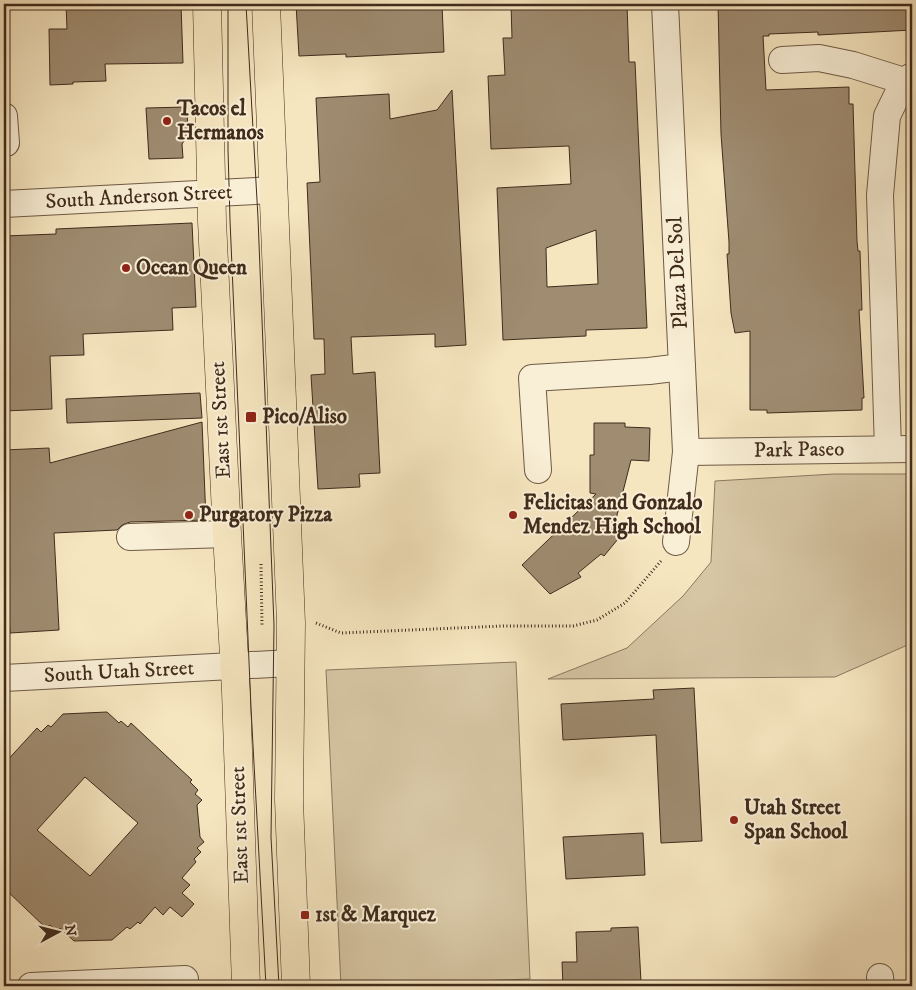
<svg xmlns="http://www.w3.org/2000/svg" width="916" height="990" font-family="'IM FELL DW Pica',serif">
  <style>
    .green { fill: #d7c6a4; stroke: #8c7860 }
    .building { fill: #9f8c71; stroke: #402b1c; fill-rule: evenodd }
    .lines { fill: none; stroke-linecap: round; stroke-linejoin: round }
    .minor-casing { stroke: #6e5a45; stroke-width: 28 }
    .major-casing { stroke: #402b1c; stroke-width: 29 }
    .path { stroke: #402b1c; stroke-width: 3; stroke-dasharray: 1 2.5; stroke-linecap: butt }
    .minor { stroke: #f9efd6; stroke-width: 26 }
    .major { stroke: #f6e6c0; stroke-width: 28 }
    .tram { stroke: #402b1c; stroke-width: 1 }
    .poi-dot { fill: #8f2418; stroke: #f9efd6; stroke-width: 2 }
    .labels { text-anchor: middle; dominant-baseline: central; stroke-width: 4; stroke-linejoin: round; paint-order: stroke }
    .poi-label { font-size: 21px; font-weight: bold; fill: #402b1c; stroke: #f9efd6; text-anchor: start }
    .street-label { font-size: 21px; fill: #402b1c; stroke: #f9efd6 }
  </style>
  <rect width="100%" height="100%" fill="#f6e6c0"/>
  <filter id="stains"><feTurbulence type="fractalNoise" baseFrequency=".004" numOctaves="4"/><feColorMatrix values="0 0 0 0 .2 0 0 0 0 .09 0 0 0 0 .02 0 0 0 .5 -.17"/></filter>
  <radialGradient id="worn" r=".72"><stop offset=".6" stop-color="#630" stop-opacity="0"/><stop offset="1" stop-color="#630" stop-opacity=".3"/></radialGradient>
  <g class="green">
    <path d="M834,474h78v169l-77,34 -287,2 79,-31 56,-52 28,-34 4,-81z"/>
    <path d="M516,662l14,317 -189,7 -15,-316z"/>
  </g>
  <g class="building">
    <path d="M66,4h115l2,59 -78,1 1,17 -33,1v2l-23,1 -1,-56h18z"/>
    <path d="M296,4h146l2,48 -98,5v-3l-47,2z"/>
    <path d="M511,4h116l2,58h6l12,266 -61,2v6l-83,4 -6,-152 74,-4 -2,-38 -78,3 -3,-73 17,-1 -2,-37h9zM596,230l2,54 -51,3 -1,-39z"/>
    <path d="M718,4h194v26l-94,5v-3l-49,2v2h-6l3,54 83,-3v17h4l4,137 1,10h2l2,59h-3l5,88h-2v12l-95,3v-3h-17v-79l-15,2 -4,-20 -4,-59h2v-12l-8,-108z"/>
    <path d="M452,90l14,255 -31,2v-13l-84,3 2,37 22,-2 5,101 -21,1 1,13 -42,2 -7,-114 14,-1 -1,-35h-10l-7,-156 13,-1 -4,-84 73,-4 1,25 47,-9z"/>
    <path d="M187,107l1,28 -6,9 1,14 -34,1 -3,-51z"/>
    <path d="M192,223l4,84 -24,1 1,22 -90,4 1,21 -34,1 2,53 -48,2v-175l52,-2v-5z"/>
    <path d="M200,393l2,25 -135,5 -1,-24z"/>
    <path d="M202,422l4,98 -76,2 -8,3 -5,5 -63,3 5,97 -49,3 -5,-85h-1v-98l45,-2 1,15z"/>
    <path d="M594,423h31v4l25,1 -1,33 -18,-1 -15,59 9,9 -7,11 -14,17 -3,-2 -23,19 3,4 -31,17 -28,-29 74,-71 -6,-1v-38h4z"/>
    <path d="M694,688l8,153 -41,2 -5,-108 -93,5 -2,-36 93,-5 -1,-9z"/>
    <path d="M107,712l12,11 2,-2 7,6 3,-4 61,57 -2,2 8,8 -3,4 7,6 -5,5 3,32 4,5 -7,6 4,4 -7,7 2,3 -14,16 8,7 -8,8 12,11 -12,13 -12,-10 -7,8 -8,-8 -15,17 -2,-2 -8,7 -3,-2 -15,13 -38,1 -14,-13 -3,3 -7,-6 -4,3 -42,-40v-124l33,-36 4,4 7,-7 3,2 12,-13zM85,777l53,46 -48,53 -53,-46z"/>
    <path d="M643,833l2,42 -79,4 -3,-42z"/>
    <path d="M638,927l3,55 -49,2v2h-29l-1,-24h15l-1,-30 35,-1v-3z"/>
  </g>
  <g class="lines">
    <defs>
      <g id="minor">
        <path d="M665,4l21,448 -10,90"/>
        <path d="M782,60l37,-2 34,7 51,16"/>
        <path d="M4,116l2,27"/>
        <path d="M4,204l270,-14"/>
        <path d="M888,449l-8,-254 7,-79 17,-35 8,-5"/>
        <path d="M686,452l226,-3"/>
        <path d="M538,470l-6,-92 117,-7 33,-4"/>
        <path d="M130,537l97,-3"/>
        <path d="M4,678l287,-15"/>
        <path d="M880,977l1,9"/>
        <path d="M31,986l154,-7"/>
      </g>
      <g id="major">
        <path d="M207,4l5,217 15,313 9,157 10,295"/>
        <path d="M266,4l25,619 -2,177 7,186"/>
      </g>
    </defs>
    <use href="#minor" class="minor-casing"/>
    <use href="#major" class="major-casing"/>
    <g class="path">
      <path d="M261,564l1,62"/>
      <path d="M316,623l25,10 162,-7h70l24,-6 28,-17 36,-42"/>
    </g>
    <use href="#minor" class="minor"/>
    <use href="#major" class="major"/>
    <g class="tram">
      <path d="M228,4v146l2,70 21,488 15,278"/>
      <path d="M246,4l12,214 16,407 -3,212 8,149"/>
    </g>
  </g>
  <g class="poi-dot">
    <circle cx="167" cy="121" r="5"/>
    <circle cx="126" cy="268" r="5"/>
    <rect x="245" y="411" width="12" height="12" rx="2.5"/>
    <circle cx="189" cy="515" r="5"/>
    <circle cx="513" cy="515" r="5"/>
    <circle cx="734" cy="820" r="5"/>
    <rect x="300" y="910" width="10" height="10" rx="2.5"/>
  </g>
  <g class="labels">
    <g class="poi-label">
      <text x="177" y="109">Tacos el<tspan x="177" dy="24">Hermanos</tspan></text>
      <text x="136" y="268">Ocean Queen</text>
      <text x="262" y="417">Pico/Aliso</text>
      <text x="523" y="503">Felicitas and Gonzalo<tspan x="523" dy="24">Mendez High School</tspan></text>
      <text x="199" y="515">Purgatory Pizza</text>
      <text x="744" y="808">Utah Street<tspan x="744" dy="24">Span School</tspan></text>
      <text x="315" y="915">1st &amp; Marquez</text>
    </g>
    <g class="street-label">
      <text transform="translate(139 197) rotate(-3)">South Anderson Street</text>
      <text transform="translate(678 273) rotate(-93)">Plaza Del Sol</text>
      <text transform="translate(221 420) rotate(-93)">East 1st Street</text>
      <text transform="translate(799 450) rotate(-1)">Park Paseo</text>
      <text transform="translate(119 672) rotate(-3)">South Utah Street</text>
      <text transform="translate(240 825) rotate(-92)">East 1st Street</text>
    </g>
  </g>
  <rect width="916" height="990" fill="none" stroke="#f6e6c0" stroke-width="20"/>
  <rect x="5" y="5" width="906" height="980" fill="none" stroke="#402b1c" stroke-width="2.5"/>
  <rect x="10" y="10" width="896" height="970" fill="none" stroke="#402b1c"/>
  <g transform="translate(58 932) rotate(83)" stroke="#f9efd6" stroke-width="4" paint-order="stroke">
  <path d="M0-4L9 19L0 12L-9 19Z" fill="#402b1c"/>
  <text y="-8" font-size="14" font-weight="bold" text-anchor="middle" fill="#402b1c">N</text>
  </g>
  <rect width="100%" height="100%" filter="url(#stains)"/>
  <rect width="100%" height="100%" fill="url(#worn)"/>
</svg>
